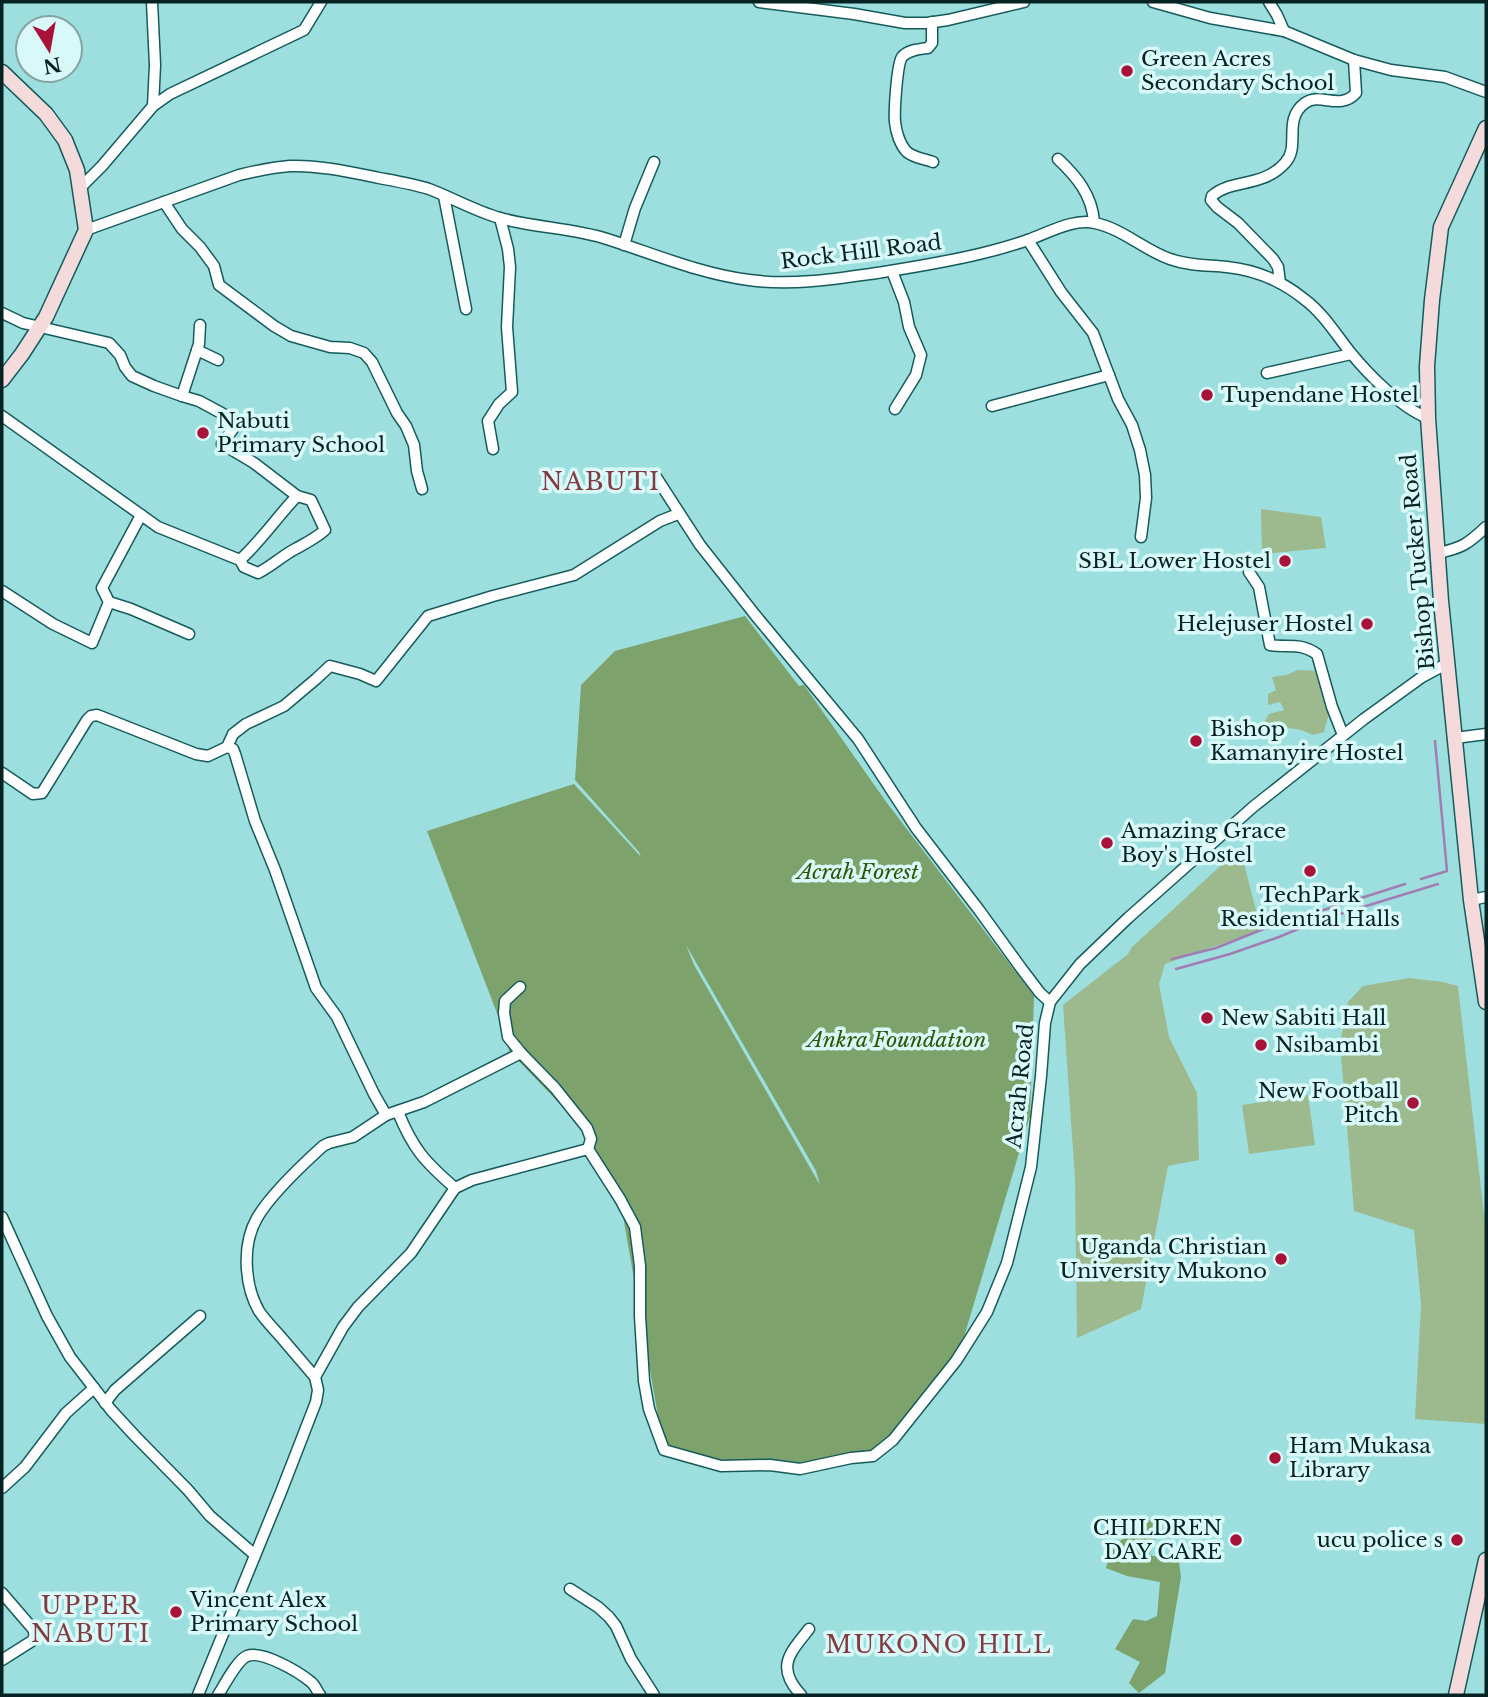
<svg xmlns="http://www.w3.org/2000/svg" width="1488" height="1697" font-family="'Libre Baskerville',serif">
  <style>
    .green { fill: #9cba8e }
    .forest { fill: #7da26b; fill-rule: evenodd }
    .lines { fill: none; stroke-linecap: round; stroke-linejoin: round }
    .stream { stroke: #a27db2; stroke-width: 2.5 }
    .street-casing { stroke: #165b5c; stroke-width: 13 }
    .secondary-casing { stroke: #165b5c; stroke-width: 17 }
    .street { stroke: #fff; stroke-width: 10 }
    .secondary { stroke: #f4dadb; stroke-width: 14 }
    .poi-dot { fill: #a91238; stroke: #d9f9f9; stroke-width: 2.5 }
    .labels { text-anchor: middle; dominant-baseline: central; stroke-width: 7; stroke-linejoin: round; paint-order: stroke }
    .poi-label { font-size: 21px; fill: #062222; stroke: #d9f9f9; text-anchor: start }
    .street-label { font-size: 21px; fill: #062222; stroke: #d9f9f9 }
    .park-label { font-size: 21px; font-style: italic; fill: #2b5807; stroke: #d9f9f9 }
    .quarter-label { font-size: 24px; letter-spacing: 2px; fill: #833b42; stroke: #d9f9f9 }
  </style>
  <rect width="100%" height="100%" fill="#9ddfdf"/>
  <g class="green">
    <path d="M1261,509l60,8 5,31 -64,6z"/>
    <path d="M1298,670l22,1 9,42 -5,19 -11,3 -12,-5 -38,-6 6,-10 15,-4 -4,-8 -12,3v-11l8,-4 -4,-13 14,-2z"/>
    <path d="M1240,848l21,82 -96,34 -6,20 10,53 28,56 2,67 -31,6 -27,143 -64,29 -2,-159 -12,-174 65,-51 4,-7z"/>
    <path d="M1409,978l34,4 15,4 28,246v192l-71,-5 6,-115 -7,-74 -60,-19 -14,-167 8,-42 15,-16z"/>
    <path d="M1308,1095l7,50 -66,9 -7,-49z"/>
  </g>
  <g class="forest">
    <path d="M745,616l54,70 5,-1 83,118 147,193 -4,120 -75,251 -82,89 -73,13 -80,-2 -56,-17 -44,-251 -33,-67 -78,-81 -4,-17 -78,-203 147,-47 67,73 -2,-5 -64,-72 6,-95 34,-34zM686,945l130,226 4,14 -126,-220z"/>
    <path d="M1145,1518l15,8 -11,29 30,7 2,15 -16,96 -26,20 -10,-10 11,-21 -25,-13 18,-30 13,2 11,-5 3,-34 -33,-6 -21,-8c6,-21 11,-29 32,-36z"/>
  </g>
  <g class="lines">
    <g class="stream">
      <path d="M1421,879l26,-8 -12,-130"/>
      <path d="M1172,959l44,-11 45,-18 144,-46"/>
      <path d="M1176,969l54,-15 49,-17 38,-16 121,-37"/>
    </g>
    <defs>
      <g id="street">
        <path d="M152,2l3,63 -2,41"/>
        <path d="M759,2l95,12 51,9h22l21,-3 76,-18"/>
        <path d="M1153,2l57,16 74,13 70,29 37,10 54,7 41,15"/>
        <path d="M1269,2l8,13 7,16"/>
        <path d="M932,22v21l-4,5c-9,1 -20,2 -26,9 -5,7 -8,54 -7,65 1,10 5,23 12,30 7,6 18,7 26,10"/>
        <path d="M1058,159c19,18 34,36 36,63"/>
        <path d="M81,187l21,-21 51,-60 17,-12 134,-64 17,-28"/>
        <path d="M444,196l22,113"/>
        <path d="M164,202l18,27 18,18 14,19 5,19 55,41 17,10 39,11 20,1 14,5 8,9 25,51 9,13 8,19 3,26 5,18"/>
        <path d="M86,230l153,-55c17,-4 34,-8 51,-9 29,-1 60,6 89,12 16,3 34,6 50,11 24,9 46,22 71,29 36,10 73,10 107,21 47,15 94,35 142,41 43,6 86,-1 128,-7 38,-6 77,-12 114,-22 12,-3 25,-7 37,-11 20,-7 45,-22 67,-17 28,6 49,27 75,36 19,7 38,6 57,8 28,3 55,14 77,32 19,14 31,34 46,53 18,22 51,56 78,66"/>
        <path d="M1028,240l33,52 32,41 25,66 14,26 8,25 5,25 1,23 -5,39"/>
        <path d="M624,245l11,-37 19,-46"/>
        <path d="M892,271l12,31 5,25 12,28 -5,20 -21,34"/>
        <path d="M1280,283l-2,-16 -5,-8 -35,-36 -21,-16 -6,-7 1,-4c18,-17 51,-8 73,-33 16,-17 -3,-43 20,-60 15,-11 35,8 51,-10l-2,-33"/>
        <path d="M2,313l21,10 86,20 11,12 5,12 7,9 22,10 28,10 17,-52 1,-19"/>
        <path d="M197,350l21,10"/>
        <path d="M1267,373l84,-19"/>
        <path d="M182,396l17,5 39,21 -16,22 32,19 43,33"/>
        <path d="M992,406l117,-31"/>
        <path d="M2,416l156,111 82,33 4,7 14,6c14,-7 25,-18 39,-25 11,-6 19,-10 28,-18l-14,-30 -14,-4c-20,21 -36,45 -57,64"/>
        <path d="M493,449l-5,-28 11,-17 13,-12 -5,-65 3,-60 -2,-18 -8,-31"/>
        <path d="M656,477l44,68 56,71 102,123 58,89 63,82 42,58 19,25 10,9"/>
        <path d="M1438,553c24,-5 30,-9 48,-26"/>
        <path d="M1249,572l10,15 11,58c18,3 30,-3 47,9l15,53 11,28"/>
        <path d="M2,591l51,33 39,19 17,-41 -7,-14 39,-73"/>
        <path d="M109,602l22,7 58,25"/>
        <path d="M1455,738l31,-4"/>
        <path d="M227,747l6,2 2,5 20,67 20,49 41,118 21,29 37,77 12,21"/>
        <path d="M2,773l31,21 9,-1 45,-73 4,-4 6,-1 99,39 12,2 19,-9 6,-13 13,-10 38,-18 32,-27 14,-13 30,8 16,7 52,-65 65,-20 81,-21 86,-54 18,-7"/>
        <path d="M1471,900l15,-3"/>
        <path d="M398,1112c15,37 27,50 57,76"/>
        <path d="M588,1149l32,50 15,28 5,39v50l4,65 5,28 15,41 57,16 49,-1 30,4 51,-11 22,-2 20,-16 63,-79 14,-22 17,-27 20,-49 24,-96 10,-91 4,-53 5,-21 30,-38 48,-46 125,-111 111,-88 58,-42 26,-14"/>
        <path d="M2,1217l45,99 23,41 41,53 24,26 53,54 22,26 45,39"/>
        <path d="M315,1377l28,-50 15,-20 53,-54 44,-65 17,-8 116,-31 3,-10 -4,-11 -32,-40 -34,-35 -13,-16 -4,-24 1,-12 15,-14"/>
        <path d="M105,1403l10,-13 85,-74"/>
        <path d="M2,1488l23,-21 41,-54 28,-25"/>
        <path d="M570,1589l28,18 11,10 7,9 15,33 23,36"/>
        <path d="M2,1593l31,36c2,5 2,8 -1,12l-30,19"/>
        <path d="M198,1695l83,-203 35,-90 2,-12 -3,-13c-12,-14 -23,-27 -35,-41 -7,-8 -15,-16 -21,-25 -15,-26 -17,-67 -2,-93 14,-24 45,-53 66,-72l6,-3 24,-6 33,-22 38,-13 97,-49"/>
        <path d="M218,1695c6,-9 19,-35 29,-39 15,-6 52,16 64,26 4,3 6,9 9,13"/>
        <path d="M801,1695c-26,-28 -11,-42 8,-66"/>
      </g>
      <g id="secondary">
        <path d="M2,72l44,42 19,26 12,30 9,60 -40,87 -24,37 -20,26"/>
        <path d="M1486,128l-45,99 -9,73 -5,66 1,52 13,183 30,299 15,102"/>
        <path d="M1456,1695l30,-135"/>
      </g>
    </defs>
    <use href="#street" class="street-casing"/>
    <use href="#secondary" class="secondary-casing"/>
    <use href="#street" class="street"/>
    <use href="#secondary" class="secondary"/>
  </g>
  <g class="poi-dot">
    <circle cx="1127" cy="71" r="7"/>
    <circle cx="1207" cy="395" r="7"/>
    <circle cx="203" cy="433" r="7"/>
    <circle cx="1285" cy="561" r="7"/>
    <circle cx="1367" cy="624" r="7"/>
    <circle cx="1196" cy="741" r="7"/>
    <circle cx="1107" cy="843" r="7"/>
    <circle cx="1310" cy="871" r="7"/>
    <circle cx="1207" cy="1018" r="7"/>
    <circle cx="1261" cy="1045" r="7"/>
    <circle cx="1413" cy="1103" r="7"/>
    <circle cx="1281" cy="1259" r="7"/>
    <circle cx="1275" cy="1458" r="7"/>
    <circle cx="1236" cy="1540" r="7"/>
    <circle cx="1457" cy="1540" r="7"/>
    <circle cx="176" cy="1612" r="7"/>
  </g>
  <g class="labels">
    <g class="poi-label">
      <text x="1141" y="59">Green Acres<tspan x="1141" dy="24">Secondary School</tspan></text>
      <text x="1221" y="395">Tupendane Hostel</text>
      <text x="217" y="421">Nabuti<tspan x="217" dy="24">Primary School</tspan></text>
      <text x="1271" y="561" text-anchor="end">SBL Lower Hostel</text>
      <text x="1353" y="624" text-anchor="end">Helejuser Hostel</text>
      <text x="1210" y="729">Bishop<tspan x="1210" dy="24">Kamanyire Hostel</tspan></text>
      <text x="1121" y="831">Amazing Grace<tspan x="1121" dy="24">Boy's Hostel</tspan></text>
      <text x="1310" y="895" text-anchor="middle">TechPark<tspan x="1310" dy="24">Residential Halls</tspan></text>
      <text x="1221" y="1018">New Sabiti Hall</text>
      <text x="1275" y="1045">Nsibambi</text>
      <text x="1399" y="1091" text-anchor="end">New Football<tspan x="1399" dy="24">Pitch</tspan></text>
      <text x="1267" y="1247" text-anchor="end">Uganda Christian<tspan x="1267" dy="24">University Mukono</tspan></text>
      <text x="1289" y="1446">Ham Mukasa<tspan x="1289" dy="24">Library</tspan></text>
      <text x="1222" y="1528" text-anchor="end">CHILDREN<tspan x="1222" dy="24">DAY CARE</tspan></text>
      <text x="1443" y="1540" text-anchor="end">ucu police s</text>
      <text x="190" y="1600">Vincent Alex<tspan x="190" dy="24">Primary School</tspan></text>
    </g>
    <g class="street-label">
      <text transform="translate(861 252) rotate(-7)">Rock Hill Road</text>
      <text transform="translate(1418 562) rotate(-95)">Bishop Tucker Road</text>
      <text transform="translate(1020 1086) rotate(-84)">Acrah Road</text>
    </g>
    <g class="park-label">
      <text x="858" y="872">Acrah Forest</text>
      <text x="897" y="1040">Ankra Foundation</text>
    </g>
    <g class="quarter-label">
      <text x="601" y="481">NABUTI</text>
      <text x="91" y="1605">UPPER<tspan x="91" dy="28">NABUTI</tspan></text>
      <text x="939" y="1644">MUKONO HILL</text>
    </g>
  </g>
  <rect width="1488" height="1697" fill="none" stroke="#062222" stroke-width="7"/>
  <g transform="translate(49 49) rotate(169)"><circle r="33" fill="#d9f9f9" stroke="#85a3a3" stroke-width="2"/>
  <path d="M0-5L12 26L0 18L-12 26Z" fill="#a91238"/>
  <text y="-10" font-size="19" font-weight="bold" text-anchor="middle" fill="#062222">N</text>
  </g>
</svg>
